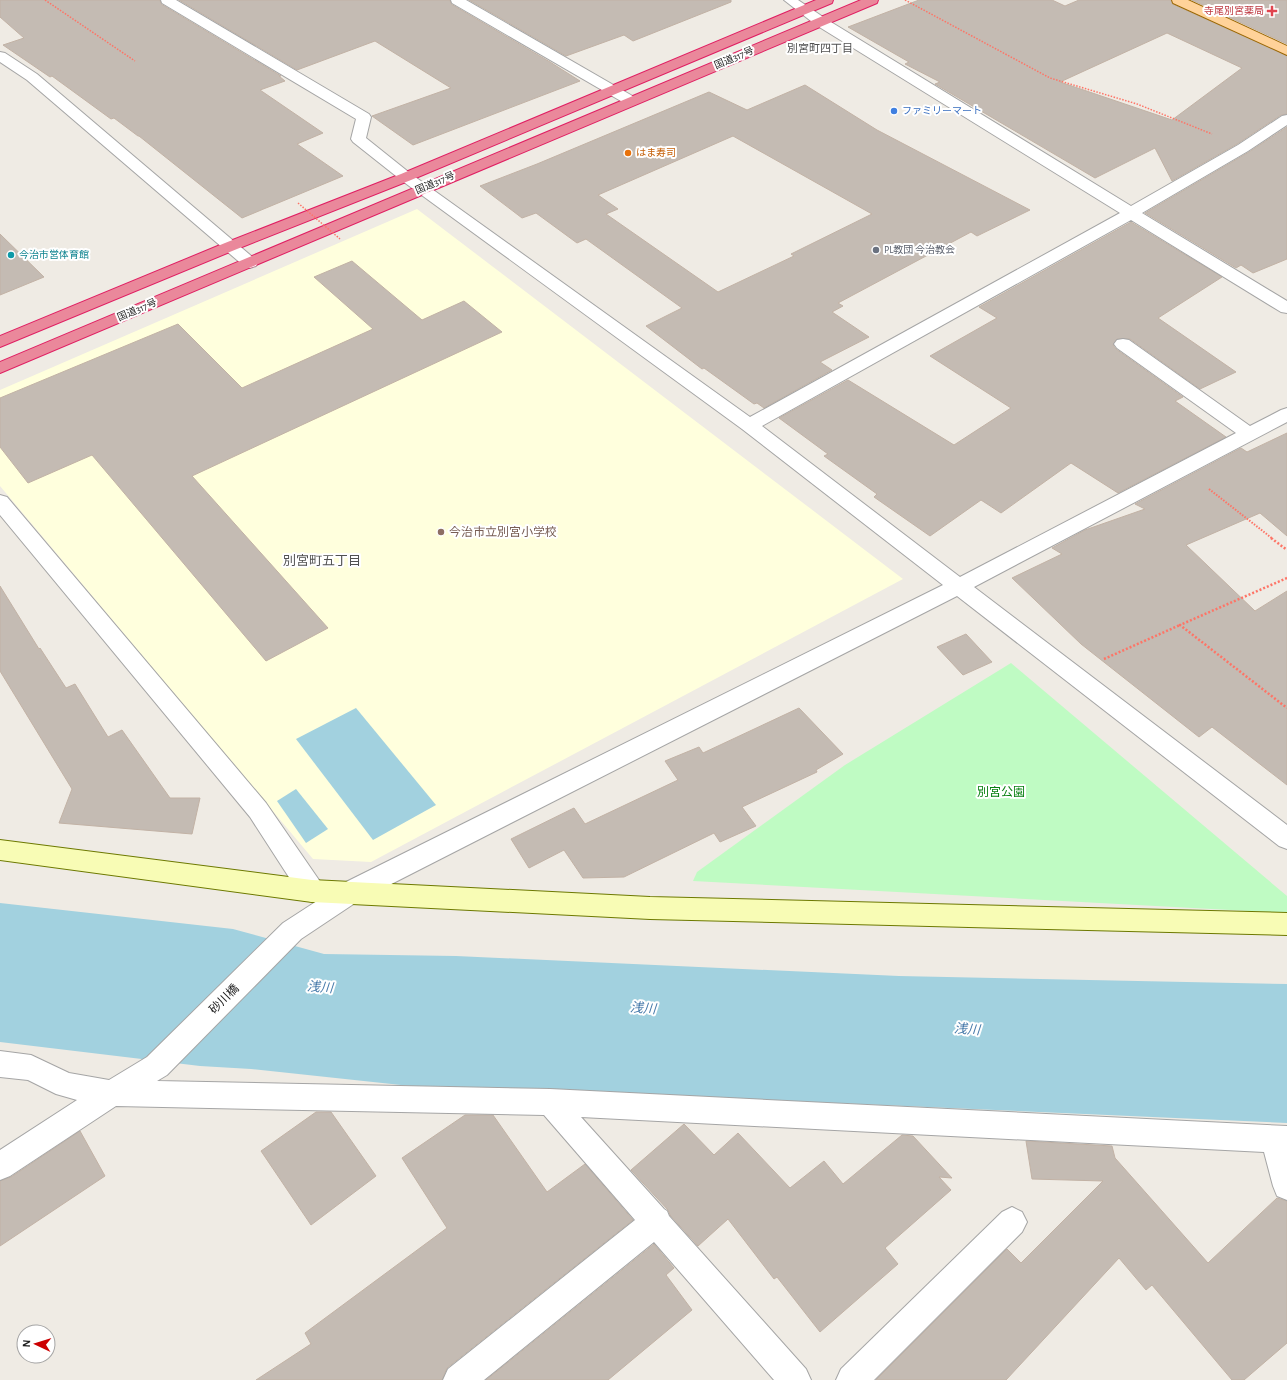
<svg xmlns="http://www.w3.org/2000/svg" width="1287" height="1380" font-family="'Alegreya Sans','Noto Sans JP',sans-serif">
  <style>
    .education { fill: #ffd }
    .park { fill: #bffbc3 }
    .water { fill: #a2d1df }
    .building { fill: #c4bbb3; stroke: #c2b2a5; fill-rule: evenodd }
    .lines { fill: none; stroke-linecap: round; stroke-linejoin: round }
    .street-casing { stroke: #a5a5a5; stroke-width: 2 }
    .secondary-casing { stroke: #6d7901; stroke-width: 2 }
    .primary-casing { stroke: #986500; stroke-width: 2 }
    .highway-casing { stroke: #e01e62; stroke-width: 2 }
    .path-far2 { stroke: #fe7466; stroke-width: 1.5; stroke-dasharray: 1.5 1.5; stroke-linecap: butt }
    .path-far1 { stroke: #fe7466; stroke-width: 2; stroke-dasharray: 1.5 1.5; stroke-linecap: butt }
    .path { stroke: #fe7466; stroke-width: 2.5; stroke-dasharray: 2 2; stroke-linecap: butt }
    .street { fill: #fff; fill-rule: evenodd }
    .secondary { fill: #f8fcb5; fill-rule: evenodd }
    .primary { fill: #ffd299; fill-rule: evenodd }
    .highway { fill: #ea889b; fill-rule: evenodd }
    .path-bridge { stroke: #fe7466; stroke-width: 1.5; stroke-dasharray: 1.5 1.5; stroke-linecap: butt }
    .health-dot { fill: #e0444e; stroke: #fff; stroke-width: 1.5 }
    .shop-dot { fill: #3f7fe0; stroke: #fff; stroke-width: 1.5 }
    .food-dot { fill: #e8710a; stroke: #fff; stroke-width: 1.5 }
    .worship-dot { fill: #6b7280; stroke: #fff; stroke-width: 1.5 }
    .culture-dot { fill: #0f9aa8; stroke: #fff; stroke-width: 1.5 }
    .education-dot { fill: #8d6e63; stroke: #fff; stroke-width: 1.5 }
    .labels { text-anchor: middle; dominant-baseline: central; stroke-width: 4; stroke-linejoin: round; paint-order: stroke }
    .far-health-label { font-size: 10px; fill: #be3a42; stroke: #fff; text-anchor: end }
    .far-street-label { font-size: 10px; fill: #1e1e1e; stroke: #fff }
    .far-shop-label { font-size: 10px; fill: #366cbe; stroke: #fff; text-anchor: start }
    .far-food-label { font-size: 10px; fill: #c56008; stroke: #fff; text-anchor: start }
    .far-worship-label { font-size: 10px; fill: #5b616d; stroke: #fff; text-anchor: start }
    .far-culture-label { font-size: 10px; fill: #0d838f; stroke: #fff; text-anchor: start }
    .far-neighbourhood-label { font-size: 11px; fill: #515151; stroke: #fff }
    .education-label { font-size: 12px; fill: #785e54; stroke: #fff; text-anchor: start }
    .park-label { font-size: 12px; fill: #088011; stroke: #fff }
    .street-label { font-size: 12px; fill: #1e1e1e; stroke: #fff }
    .neighbourhood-label { font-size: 13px; fill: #515151; stroke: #fff }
    .water-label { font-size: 13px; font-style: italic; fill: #4478a9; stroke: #fff }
  </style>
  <rect width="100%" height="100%" fill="#efebe4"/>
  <path class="education" d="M417,209l486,370 -532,283 -58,-3 -313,-373v-96z"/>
  <path class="park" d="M1011,663l276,233v17l-594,-32 4,-9 148,-107z"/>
  <g class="water">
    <path d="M356,708l80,97 -63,35 -77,-101z"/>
    <path d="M296,789l32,40 -22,14 -29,-42z"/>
    <path d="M0,903l233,26 91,25 132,2 443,20 388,8v139l-496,-22 -362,-13 -178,-19 -51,-3 -200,-24z"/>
  </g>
  <g class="building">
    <path d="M0,0h160l1,4 120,72h-2l6,5 -25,9 63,43 -26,11 46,32 -101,42 -103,-82h-1l-24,-18 -3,1 -59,-43 -2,1 -47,-32 21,-7 -24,-21z"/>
    <path d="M179,0h271l1,4 99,58 30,19 -167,64 -41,-29 79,-28 -76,-47 -78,29z"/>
    <path d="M469,0h262v2l-98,39 -9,-6 -58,21z"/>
    <path d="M919,0h133l13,6 14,-6h92l1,4 115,52v58l-6,1 -44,29 -65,37 -17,-33 -60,30 -160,-94 5,-2 -35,-18 4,-2 -61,-35zM1167,33l75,35 -70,52 -112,-38z"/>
    <path d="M1192,0h95v44z"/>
    <path d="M805,85l72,45 153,80 -53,26 -6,-4 -133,71 5,3 -11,6 37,25 -49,25 12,8 -68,38 -7,-5 -3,1 -50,-36 -2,1 -56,-43 36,-18 -96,-69 -9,4 -41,-30 -14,5 -42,-32 57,-22 172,-72 38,18zM733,136l139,78 -81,40 3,2 -76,36 -112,-78 12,-5 -20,-14z"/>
    <path d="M1287,127v132l-34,14 -12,-8 -5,3 -91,-55 104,-61z"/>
    <path d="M1131,222l91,55 -64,41 78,54 -36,17 -70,-50h-13l-4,6 3,4 67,48 -8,4 51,36 -108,56 -47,-30 -70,50 -20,-13 -51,36 -56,-39 3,-3 -53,-38 4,-2 -49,-36 69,-38 106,65 57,-37 -81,-52 67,-38 -18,-11z"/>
    <path d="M0,234l44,43 -44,18z"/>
    <path d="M352,261l70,59 42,-19 38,31 -310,144 136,152 -62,33 -174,-206 -64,28 -28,-36v-49l178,-74 64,64 131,-59 -59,-52z"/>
    <path d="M1287,433v103l-27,-23 -74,32 69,66 32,-20v194l-75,-58 -13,10 -118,-93 -69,-66 50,-24 -10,-6 33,-18 60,-21 -10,-5 106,-56 6,4z"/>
    <path d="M0,586l39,63 1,-1 26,40 9,-4 33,53 14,-7 48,68h30l-8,36 -133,-11 13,-34 -72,-118z"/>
    <path d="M966,634l26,28 -29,13 -26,-28z"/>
    <path d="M799,708l44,46 -27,16 1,2 -75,35 14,19 -36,16 -6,-9 -90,44 -41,1 -19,-28 -35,18 -18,-29 63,-31 11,16 93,-44 -13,-19 34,-14 4,6z"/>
    <path d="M316,1112h15l45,64 -65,49 -50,-74z"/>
    <path d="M465,1115h28l54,77 38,-28 48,56 -186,148 -5,12h-186l55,-36 -6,-11 142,-105 -45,-70z"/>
    <path d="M684,1124l30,31 24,-22 52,55 34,-27 19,23 59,-49 11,1 39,42 -13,-1 12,13 -66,58 13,16 -78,68 -43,-55 -3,2 -46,-60 -30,27 -28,-31 -2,-5 -37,-40z"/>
    <path d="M80,1131l25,45 -105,70v-65l11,-4z"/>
    <path d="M1026,1141l86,5 3,12 93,105 69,-65 10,3v142l-43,37h-12l-80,-95 -6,5 -27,-32 -113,122h-130l131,-131 14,14 82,-82 -71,-2z"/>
    <path d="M654,1244l20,24 -8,7 26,35 -84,70h-122z"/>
  </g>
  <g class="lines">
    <defs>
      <g id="street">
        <path d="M161,0h15l193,114 2,3 -5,21 45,36 339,243 370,-204 -304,-188 -32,-25h14l28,19 305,187 107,-61 44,-29 5,-1v10l-39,26 -106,62 145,88v12l-6,-1 -150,-92 -369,206 198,151 276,-144 -119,-85 -3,-4 3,-4 6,-1 6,1 121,86 31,-16 6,-2v14l-313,165 313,238v24l-8,-3 -322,-250 -599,305 -57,38 -134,136 -10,6 393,8 737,37v74l-10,-4 -4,-10 -9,-34 -683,-35 83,92 3,2 2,5 137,153 5,11h-37l-120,-138 -170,138h-41l5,-11 187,-149 -91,-105 -428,-9 -106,70 -10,4v-30l77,-50 -21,-6 -28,-14 -28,-3v-26l31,4 38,18 40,7 38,-23 136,-134 37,-24 -8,3 -9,-3 -53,-82 -250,-302v-20l7,2 259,306 55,80 3,8 -3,7 19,-13 603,-300 -201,-156 -341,-249 -48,-38 -2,-3 5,-20 -194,-116z"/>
        <path d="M451,0h15l170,98 2,3 -2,3 -5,1 -5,-1 -174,-101z"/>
        <path d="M0,52l5,1 32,21 219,186 2,3 -2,3 -6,2 -6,-2 -217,-186 -27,-18z"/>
        <path d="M1012,1207l10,5 5,10 -5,10 -148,148h-38l5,-11 161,-157z"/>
      </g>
      <path id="secondary" d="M0,840l312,40 338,17 637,16v22l-637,-16 -338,-17 -312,-42z"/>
      <path id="primary" d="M1172,0h16l99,46v9l-114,-52z"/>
      <g id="highway">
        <path d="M816,0h17l-1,3 -421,177 -174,69 -237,98v-11l225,-93 176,-69z"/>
        <path d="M861,0h17l-1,3 -877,370v-11z"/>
      </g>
    </defs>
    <use href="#street" class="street-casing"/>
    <use href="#secondary" class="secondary-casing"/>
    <use href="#primary" class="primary-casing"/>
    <use href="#highway" class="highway-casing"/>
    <g class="path-far2">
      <path d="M45,0l90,61"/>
      <path d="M905,0l145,78 87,26 75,30"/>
    </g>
    <path class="path-far1" d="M1209,489l64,50"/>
    <g class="path">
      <path d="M1271,538l16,12"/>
      <path d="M1287,578l-107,47 107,83"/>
      <path d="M1104,659l76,-34"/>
    </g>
    <use href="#street" class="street"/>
    <use href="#secondary" class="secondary"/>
    <use href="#primary" class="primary"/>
    <use href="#highway" class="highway"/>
    <path class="path-bridge" d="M298,203l42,36"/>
  </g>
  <path class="health-dot" d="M1270 5h4v4h4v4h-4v4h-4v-4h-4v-4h4z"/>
  <circle class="shop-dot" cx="894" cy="111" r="4"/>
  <circle class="food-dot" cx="628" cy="153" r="4"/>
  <circle class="worship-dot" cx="876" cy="250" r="4"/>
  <circle class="culture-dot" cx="11" cy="255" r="4"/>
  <circle class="education-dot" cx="441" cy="532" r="4"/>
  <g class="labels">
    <g class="far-health-label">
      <text x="1264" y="11">寺尾別宮薬局</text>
    </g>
    <g class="far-street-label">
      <text transform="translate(734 58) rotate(-23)">国道317号</text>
      <text transform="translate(435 183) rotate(-23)">国道317号</text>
      <text transform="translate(137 310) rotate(-23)">国道317号</text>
    </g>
    <g class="far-shop-label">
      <text x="902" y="111">ファミリーマート</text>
    </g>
    <g class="far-food-label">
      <text x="636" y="153">はま寿司</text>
    </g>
    <g class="far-worship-label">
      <text x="884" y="250">PL教団 今治教会</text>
    </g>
    <g class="far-culture-label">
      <text x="19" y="255">今治市営体育館</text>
    </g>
    <g class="far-neighbourhood-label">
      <text x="820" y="48">別宮町四丁目</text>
    </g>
    <g class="education-label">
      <text x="449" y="532">今治市立別宮小学校</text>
    </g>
    <g class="park-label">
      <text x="1001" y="792">別宮公園</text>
    </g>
    <g class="street-label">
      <text transform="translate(224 999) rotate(-45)">砂川橋</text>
    </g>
    <g class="neighbourhood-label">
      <text x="322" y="561">別宮町五丁目</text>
    </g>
    <g class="water-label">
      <text transform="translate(320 988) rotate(4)">浅川</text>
      <text transform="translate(643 1009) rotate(4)">浅川</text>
      <text transform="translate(967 1030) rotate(4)">浅川</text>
    </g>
  </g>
  <g transform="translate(36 1344) rotate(274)"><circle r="19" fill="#ffffff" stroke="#a5a5a5"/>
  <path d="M0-3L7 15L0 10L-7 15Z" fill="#cc0001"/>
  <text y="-6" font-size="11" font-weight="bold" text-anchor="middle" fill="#1e1e1e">N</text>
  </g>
</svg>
